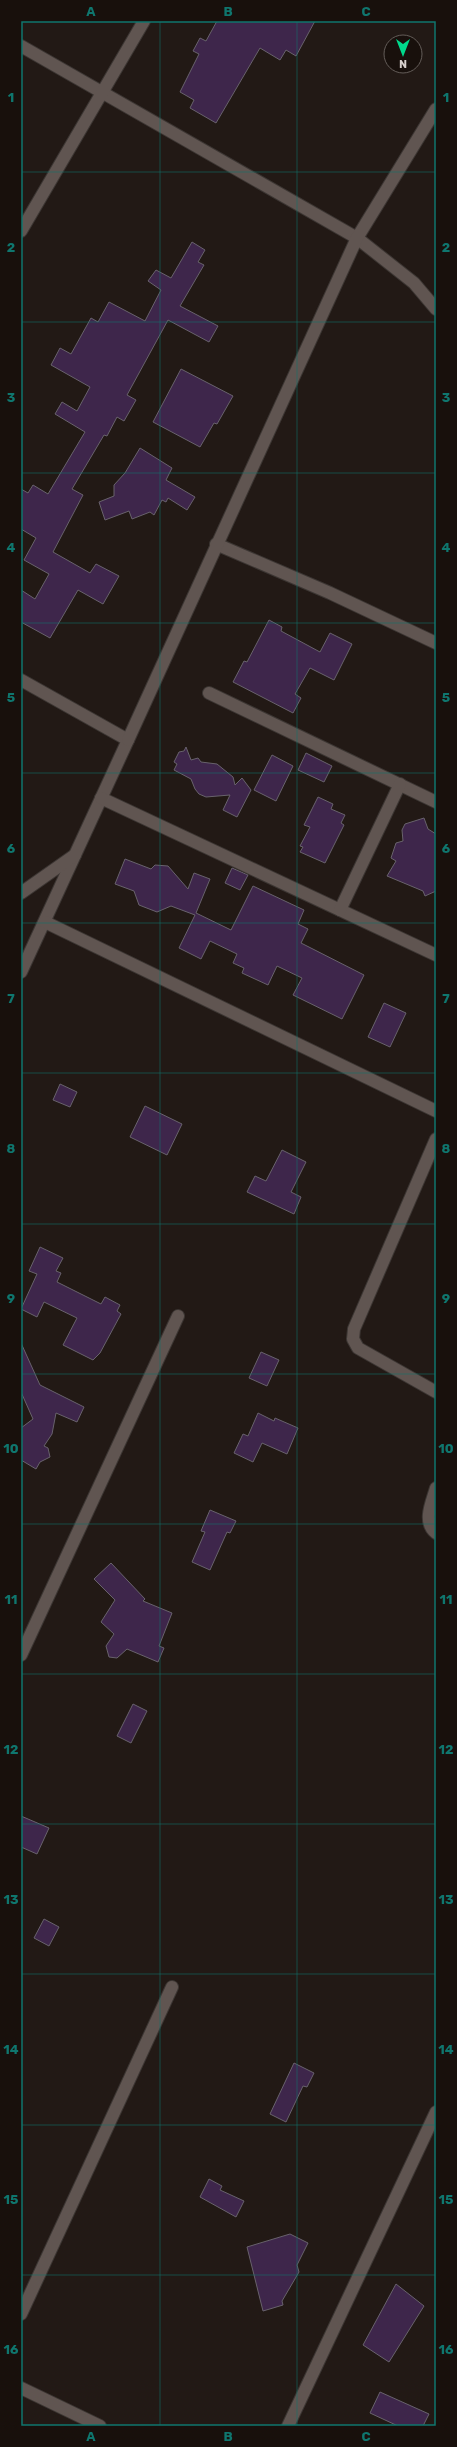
<svg xmlns="http://www.w3.org/2000/svg" width="457" height="2447" font-family="Rubik,sans-serif">
  <style>
    .building { fill: #3e264b; stroke: #68626c }
    .lines { fill: none; stroke-linecap: round; stroke-linejoin: round }
    .minor-casing { stroke: #3c3633; stroke-width: 14 }
    .minor { stroke: #605551; stroke-width: 12 }
    .grid { fill: none; stroke: #0f766e; stroke-width: 1; stroke-opacity: 0.55 }
    .neatline { fill: none; stroke: #0f766e; stroke-width: 1.5 }
    .grid-label { font-size: 13px; text-anchor: middle; font-weight: bold; fill: #0f766e }
  </style>
  <rect width="100%" height="100%" fill="#221915"/>
  <g class="building">
    <path d="M217,21h98l-19,35 -10,-6 -6,10 -20,-12 -44,75 -26,-15 4,-8 -14,-8 19,-38 -6,-3 7,-13 6,3z"/>
    <path d="M192,242l13,8 -7,12 6,3 -24,41 38,20 -9,16 -41,-22 -41,75 9,5 -12,21 -7,-4 -10,19 -3,-1 -32,54 11,6 -30,57 37,21 6,-9 23,12 -16,28 -25,-14 -28,48 -29,-16v-32l14,9 14,-25 -25,-14 12,-22 -15,-9v-40l7,4 5,-8 15,9 37,-62 -30,-18 7,-12 15,9 13,-24 -39,-22 9,-17 11,6 20,-36 7,4 11,-20 36,19 16,-31 -13,-9 8,-11 15,8z"/>
    <path d="M181,369l52,27 -16,28 -3,-1 -14,24 -47,-25z"/>
    <path d="M140,448l32,20 -6,12 29,17 -8,13 -19,-12 -2,4 -4,-2 -8,15 -4,-3 -18,7 -3,-8 -24,9 -6,-18 15,-6v-11l11,-12z"/>
    <path d="M269,620l13,7 -1,4 39,21 10,-19 22,11 -18,36 -24,-12 -15,26 6,4 -8,15 -60,-31 11,-21 3,1z"/>
    <path d="M186,747l5,13 7,-2 3,4 16,2 16,13 2,8 7,-7 9,12 -14,27 -14,-7 7,-15 -24,2 -7,-3 -4,-5 -4,-10 -17,-9 3,-6 -3,-2 5,-10 5,-1z"/>
    <path d="M306,753l26,13 -8,16 -26,-12z"/>
    <path d="M272,755l21,11 -17,35 -22,-11z"/>
    <path d="M318,797l15,7 -2,5 14,6 -4,8 3,2 -19,38 -25,-11 3,-5 -3,-1 10,-19 -6,-2z"/>
    <path d="M424,818l4,11 8,5v57l-11,5 -2,-5 -36,-15 9,-15 -5,-3 5,-15 7,-2 -1,-11 3,-6z"/>
    <path d="M125,859l26,10 4,-4 13,1 20,23 6,-16 16,6 -14,34 35,17 22,-44 51,24 -6,14 10,5 -7,14 63,32 -22,44 -49,-24 9,-17 -25,-12 -9,19 -26,-12 2,-5 -11,-5 4,-9 -27,-13 -9,18 -22,-11 16,-33 -24,-9 -14,6 -18,-7 -5,-14 -19,-7z"/>
    <path d="M232,868l16,7 -8,15 -15,-7z"/>
    <path d="M384,1003l22,10 -16,34 -22,-10z"/>
    <path d="M60,1084l17,8 -7,15 -17,-7z"/>
    <path d="M145,1106l37,18 -15,31 -37,-18z"/>
    <path d="M282,1150l24,12 -15,30 10,5 -7,17 -47,-22 8,-16 11,5z"/>
    <path d="M40,1247l23,11 -7,13 5,2 -4,9 44,22 4,-7 15,8 -3,6 4,3 -21,39 -7,7 -30,-15 14,-27 -33,-16 -7,15 -16,-8 16,-35 -8,-3z"/>
    <path d="M21,1343l19,42 44,22 -7,15 -21,-9 -4,21 -8,12 4,2 2,9 -10,5 -4,7 -15,-9v-32l12,-9 -12,-27z"/>
    <path d="M261,1352l18,8 -12,26 -18,-8z"/>
    <path d="M258,1413l16,8 1,-3 23,10 -11,26 -25,-11 -9,19 -19,-9 9,-19 5,2z"/>
    <path d="M210,1510l26,11 -6,12 -3,-1 -17,38 -18,-8 13,-30 -4,-1z"/>
    <path d="M111,1563l34,36 -2,2 29,12 -13,33 5,2 -6,14 -31,-13 -10,9 -8,-1 -3,-11 8,-12 -13,-12 14,-22 -21,-21z"/>
    <path d="M133,1704l14,7 -16,32 -14,-7z"/>
    <path d="M21,1816l28,12 -12,26 -16,-7z"/>
    <path d="M44,1919l15,8 -10,19 -15,-8z"/>
    <path d="M294,2063l20,10 -7,14 -4,-1 -17,36 -16,-8z"/>
    <path d="M209,2179l13,7 -2,4 24,11 -8,16 -36,-20z"/>
    <path d="M290,2234l18,9 -11,22 2,7 -17,29 1,4 -20,6 -16,-64z"/>
    <path d="M396,2284l28,22 -35,56 -26,-17z"/>
    <path d="M380,2392l49,22 -6,12h-25l-28,-13z"/>
  </g>
  <g class="lines">
    <defs>
      <g id="minor">
        <path d="M21,46l336,192 57,45 22,26"/>
        <path d="M21,231l123,-210"/>
        <path d="M216,544l114,49 106,50"/>
        <path d="M21,680l107,60 -107,232"/>
        <path d="M209,693l227,109"/>
        <path d="M128,740l229,-502 79,-129"/>
        <path d="M101,798l335,157"/>
        <path d="M21,893l54,-38"/>
        <path d="M340,910l60,-126"/>
        <path d="M45,922l391,189"/>
        <path d="M436,1139l-82,190 -1,10 5,9 78,44"/>
        <path d="M436,1488c-4,14 -14,34 0,45"/>
        <path d="M21,1655l157,-339"/>
        <path d="M21,2314l151,-327"/>
        <path d="M21,2388l79,38"/>
        <path d="M288,2426l148,-314"/>
      </g>
    </defs>
    <use href="#minor" class="minor-casing"/>
    <use href="#minor" class="minor"/>
  </g>
  <path class="grid" d="M160,21v2405M297,21v2405M21,172h415M21,322h415M21,473h415M21,623h415M21,773h415M21,923h415M21,1073h415M21,1224h415M21,1374h415M21,1524h415M21,1674h415M21,1824h415M21,1974h415M21,2125h415M21,2275h415"/>
  <rect width="457" height="2447" fill="none" stroke="#18100c" stroke-width="44"/>
  <g transform="translate(403 54) rotate(180)"><circle r="19" fill="#18100c" stroke="#645d59"/>
  <path d="M0-3L7 15L0 10L-7 15Z" fill="#00d98c"/>
  <text y="-6" font-size="11" font-weight="bold" text-anchor="middle" fill="#d7d0cd">N</text>
  </g>
  <rect x="22" y="22" width="413" height="2403" class="neatline"/>
  <g class="grid-label">
    <text x="91" y="16">A</text>
    <text x="228" y="16">B</text>
    <text x="366" y="16">C</text>
    <text x="11" y="102">1</text>
    <text x="446" y="102">1</text>
    <text x="11" y="252">2</text>
    <text x="446" y="252">2</text>
    <text x="11" y="402">3</text>
    <text x="446" y="402">3</text>
    <text x="11" y="552">4</text>
    <text x="446" y="552">4</text>
    <text x="11" y="702">5</text>
    <text x="446" y="702">5</text>
    <text x="11" y="853">6</text>
    <text x="446" y="853">6</text>
    <text x="11" y="1003">7</text>
    <text x="446" y="1003">7</text>
    <text x="11" y="1153">8</text>
    <text x="446" y="1153">8</text>
    <text x="11" y="1303">9</text>
    <text x="446" y="1303">9</text>
    <text x="11" y="1453">10</text>
    <text x="446" y="1453">10</text>
    <text x="11" y="1604">11</text>
    <text x="446" y="1604">11</text>
    <text x="11" y="1754">12</text>
    <text x="446" y="1754">12</text>
    <text x="11" y="1904">13</text>
    <text x="446" y="1904">13</text>
    <text x="11" y="2054">14</text>
    <text x="446" y="2054">14</text>
    <text x="11" y="2204">15</text>
    <text x="446" y="2204">15</text>
    <text x="11" y="2354">16</text>
    <text x="446" y="2354">16</text>
    <text x="91" y="2441">A</text>
    <text x="228" y="2441">B</text>
    <text x="366" y="2441">C</text>
  </g>
</svg>
